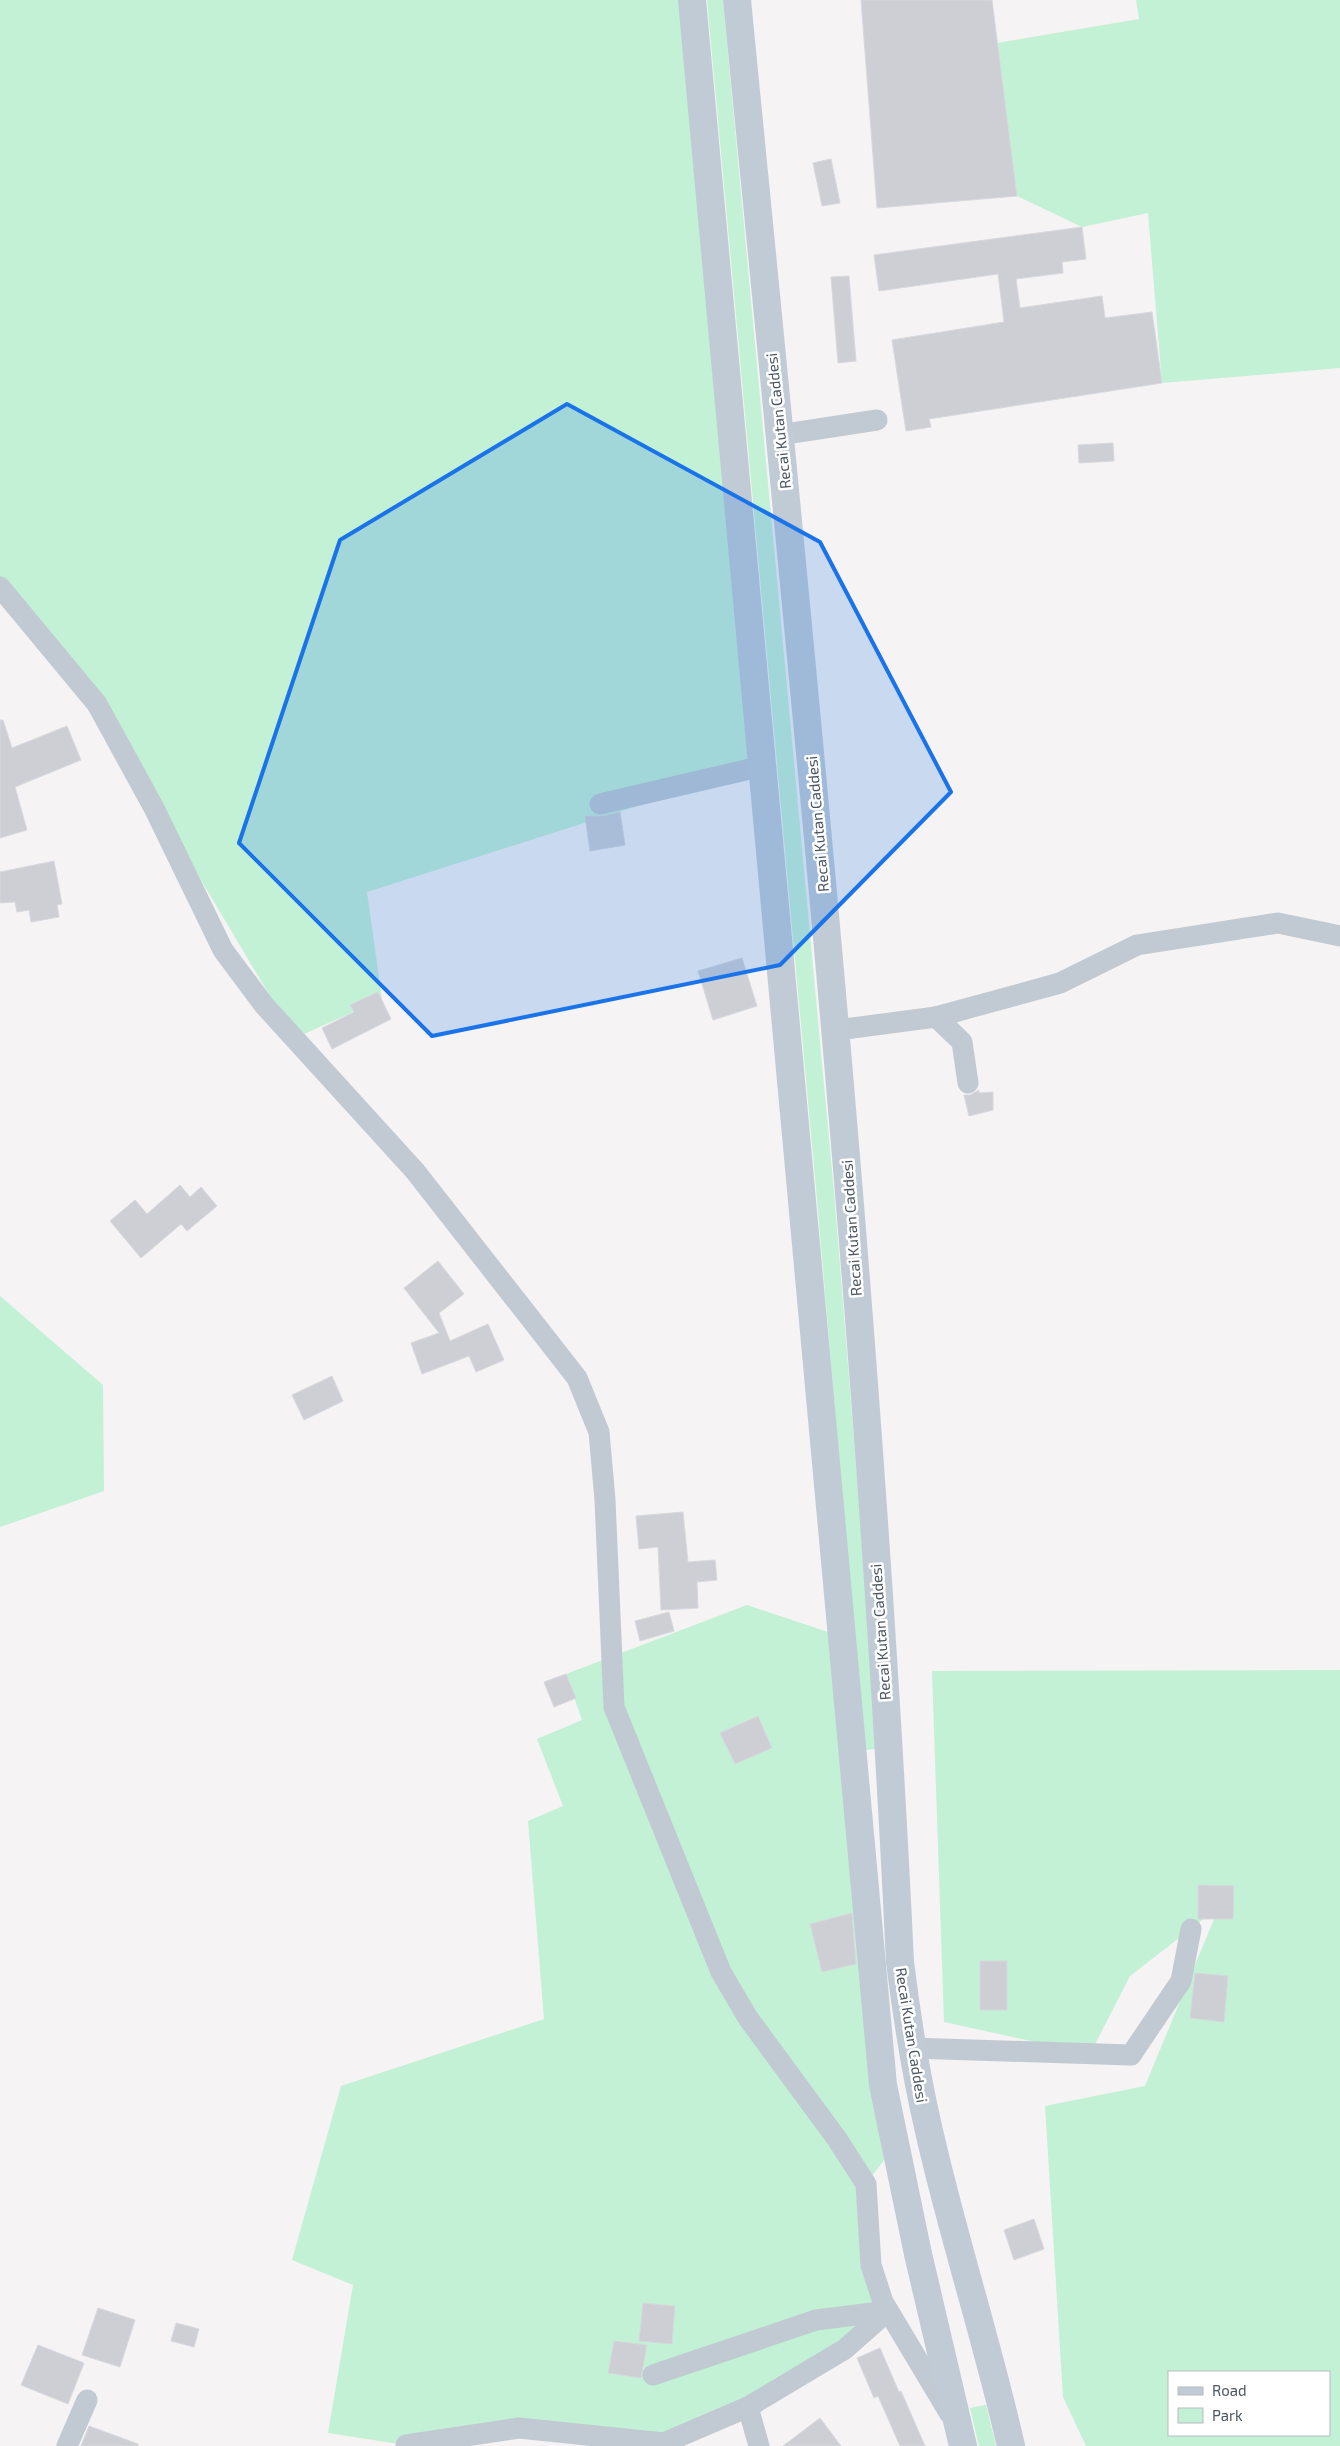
<svg xmlns="http://www.w3.org/2000/svg" width="1340" height="2446" font-family="'Exo 2',sans-serif">
  <style>
    .green { fill: #c3f1d5; fill-rule: evenodd }
    .building { fill: #cdcfd5; stroke: #d7d9de }
    .lines { fill: none; stroke-linecap: round; stroke-linejoin: round }
    .street { stroke: #c1cad2; stroke-width: 21 }
    .secondary { stroke: #c1cbd6; stroke-width: 28 }
    .marked { fill: #1a73e8; fill-opacity: 0.2; stroke: #1a73e8; stroke-width: 4; stroke-linejoin: round }
    .labels { text-anchor: middle; dominant-baseline: central; stroke-width: 5; stroke-linejoin: round; paint-order: stroke }
    .street-label { font-size: 15px; fill: #4a5661; stroke: #fff }
  </style>
  <rect width="100%" height="100%" fill="#f5f3f3"/>
  <g class="green">
    <path d="M0,0h693l70,766 -396,126 15,107 -87,39 -169,-284 -126,-172z"/>
    <path d="M707,0h16l111,1192 45,557 -15,1 -47,-551z"/>
    <path d="M1136,0h204v368l-178,15 -14,-170 -66,14 -65,-31 -20,-153 142,-24z"/>
    <path d="M0,1296l103,89 1,106 -104,36z"/>
    <path d="M747,1605l96,32 51,510 -28,37 22,127 -43,38 -181,94 -145,-15 -113,17 -78,-12 25,-148 -61,-25 49,-174 203,-67 -16,-198 35,-15 -26,-67 45,-19 -16,-46z"/>
    <path d="M1340,1670v776h-254l-23,-49 -18,-291 100,-20 74,-179 -89,69 -40,78 -146,-32 -12,-351zM1169,2372h160v63h-160z"/>
    <path d="M985,2405h1l10,41h-17l-9,-38z"/>
  </g>
  <g class="building">
    <path d="M861,0h131l25,196 -140,12z"/>
    <path d="M831,159l9,44 -18,3 -9,-43z"/>
    <path d="M1082,227l4,32 -24,3 1,11 -47,6 4,29 82,-12 3,22 47,-6 10,71 -233,36 2,8 -25,4 -14,-91 112,-18 -6,-48 -119,17 -5,-36z"/>
    <path d="M849,276l7,85 -18,2 -7,-86z"/>
    <path d="M1113,443l1,18 -35,2 -1,-18z"/>
    <path d="M0,720h3l9,28 55,-22 14,34 -66,27 12,43 -27,8z"/>
    <path d="M620,812l5,33 -35,6 -5,-35h18z"/>
    <path d="M54,861l8,43 -5,1 2,12 -28,5 -2,-12 -12,2 -2,-10 -15,1v-31z"/>
    <path d="M742,958l15,48 -44,14 -15,-49z"/>
    <path d="M378,992l13,27 -59,30 -10,-21 32,-16 -4,-7z"/>
    <path d="M979,1090v3l14,-1v18l-24,6 -5,-21h6z"/>
    <path d="M180,1185l10,12 11,-10 16,19 -30,25 -6,-7 -40,34 -31,-37 25,-21 12,14z"/>
    <path d="M438,1261l26,33 -25,19 11,28 38,-17 16,36 -28,12 -7,-16 -47,18 -11,-31 28,-10 -35,-45z"/>
    <path d="M332,1376l11,25 -39,19 -12,-25z"/>
    <path d="M683,1512l5,50 27,-2 2,20 -20,2 1,26 -37,2 -3,-63 -19,2 -3,-33z"/>
    <path d="M669,1612l5,19 -34,10 -5,-20z"/>
    <path d="M566,1674l10,24 -22,9 -10,-25z"/>
    <path d="M758,1716l14,32 -37,16 -15,-31z"/>
    <path d="M1198,1885l36,1 -1,33h-35z"/>
    <path d="M852,1913l4,51 -34,8 -12,-48z"/>
    <rect x="980" y="1961" width="27" height="49"/>
    <path d="M1195,1973l33,3 -4,46 -34,-4z"/>
    <path d="M1034,2219l10,30 -30,11 -10,-30z"/>
    <path d="M643,2303l32,3 -3,38 -33,-3z"/>
    <path d="M98,2308l37,12 -15,47 -38,-12z"/>
    <path d="M176,2323l23,6 -5,18 -23,-6z"/>
    <path d="M614,2341l33,4 -6,33 -33,-5z"/>
    <path d="M38,2345l46,18 -16,41 -47,-19z"/>
    <path d="M880,2348l19,44 2,-1 24,55h-25l-22,-50 -4,2 -17,-40z"/>
    <path d="M820,2418l21,28h-58z"/>
    <path d="M89,2426l49,18v2h-57z"/>
  </g>
  <g class="lines">
    <g class="street">
      <path d="M779,435l98,-15"/>
      <path d="M0,587l97,117 57,104 69,142 41,55 151,166 162,207 22,54 6,68 9,207 107,265 27,46 89,121 29,45 5,81 12,37 67,112"/>
      <path d="M600,804l163,-38"/>
      <path d="M936,1017l124,-34 77,-38 141,-22 62,13"/>
      <path d="M837,1030l99,-13 26,25 6,41"/>
      <path d="M912,2048l219,7 50,-74 10,-52"/>
      <path d="M653,2375l163,-55 72,-9"/>
      <path d="M406,2445l113,-17 145,15 84,-36"/>
      <path d="M67,2446l20,-46"/>
      <path d="M759,2446l-11,-39 97,-58 43,-38"/>
    </g>
    <g class="secondary">
      <path d="M692,0l191,2085 35,169 45,192"/>
      <path d="M737,0c64,653 132,1307 163,1962 7,57 16,113 29,169 24,106 58,209 82,315"/>
    </g>
  </g>
  <path class="marked" d="M567,404l253,138 131,250 -171,173 -348,71 -193,-193 101,-303z"/>
  <g class="labels">
    <g class="street-label">
      <text transform="translate(778 421) rotate(-96)">Recai Kutan Caddesi</text>
      <text transform="translate(817 824) rotate(-95)">Recai Kutan Caddesi</text>
      <text transform="translate(851 1228) rotate(-94)">Recai Kutan Caddesi</text>
      <text transform="translate(880 1632) rotate(-94)">Recai Kutan Caddesi</text>
      <text transform="translate(912 2035) rotate(81)">Recai Kutan Caddesi</text>
    </g>
  </g>
  <rect x="1168" y="2371" width="162" height="65" fill="#ffffff" stroke="#b7bbc0"/>
  <rect x="1178" y="2387" width="25" height="8" fill="#c1cbd6" stroke="#b7bbc0"/>
  <text x="1212" y="2396" font-size="15" fill="#4a5661">Road</text>
  <rect x="1178" y="2408" width="25" height="15" fill="#c3f1d5" stroke="#b7bbc0"/>
  <text x="1212" y="2421" font-size="15" fill="#4a5661">Park</text>
</svg>
